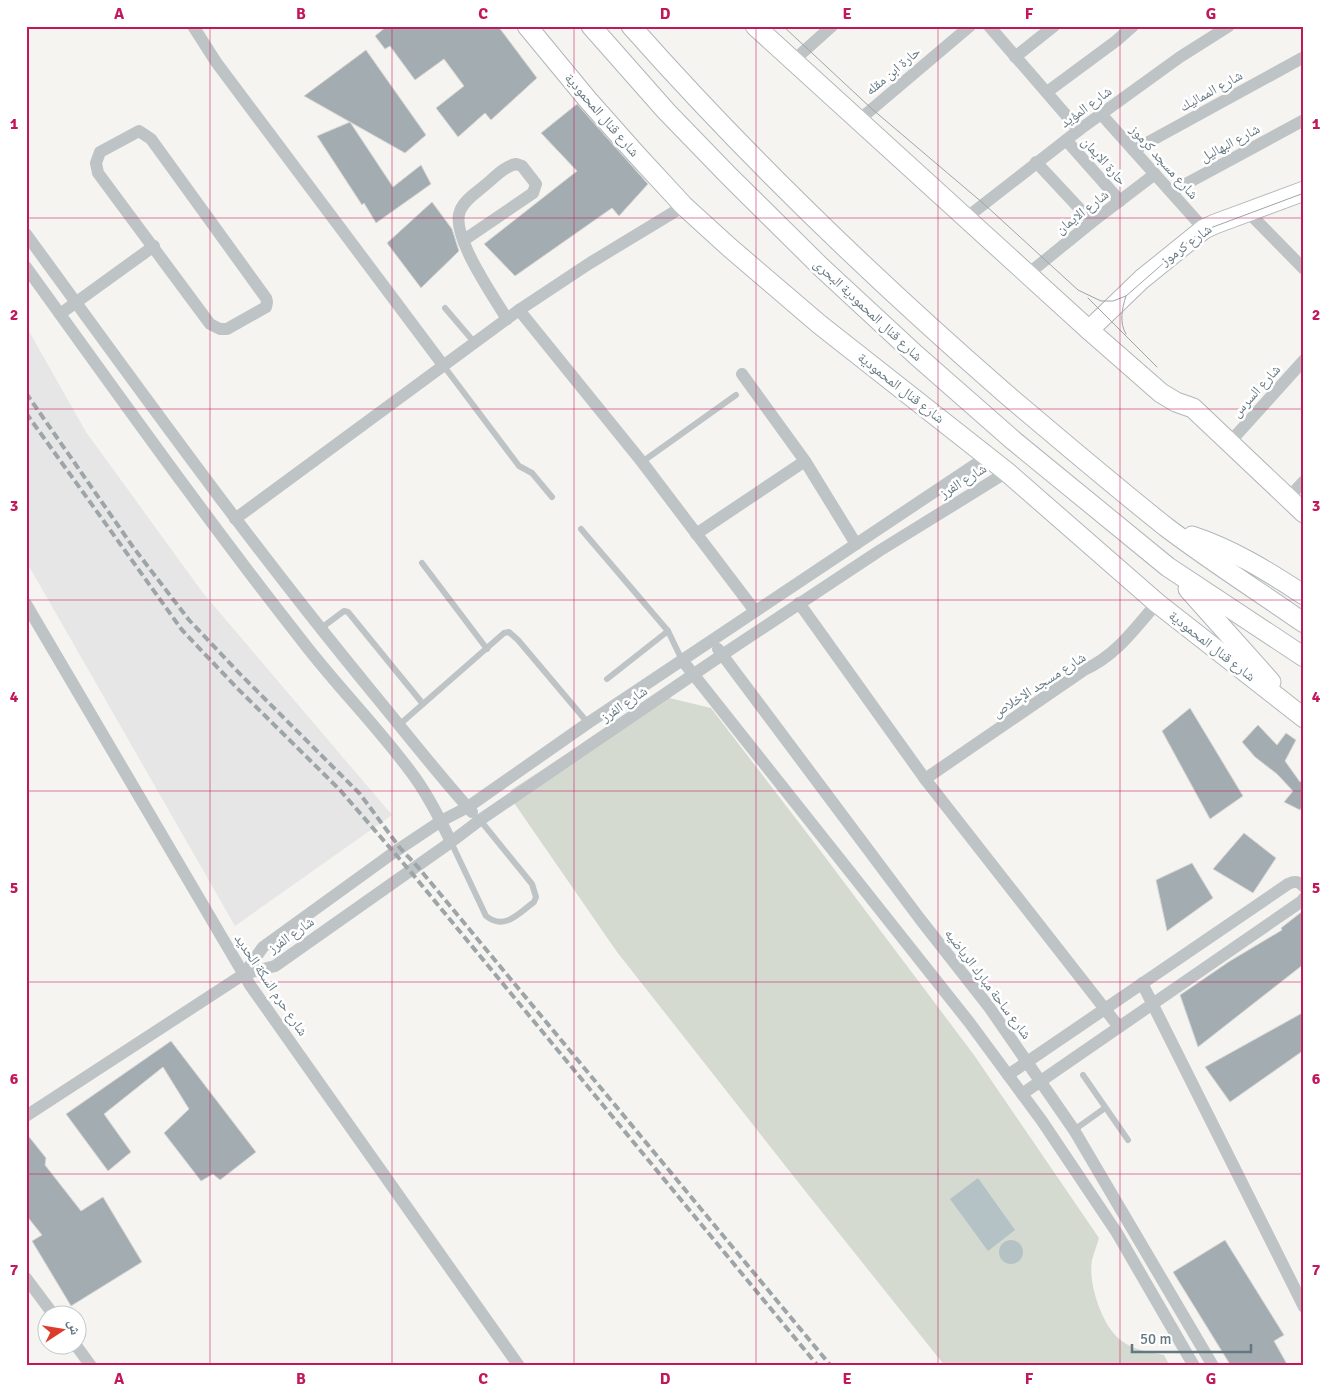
<svg xmlns="http://www.w3.org/2000/svg" width="1330" height="1392" font-family="Signika,'Noto Naskh Arabic',sans-serif">
  <style>
    .built { fill: #e5e6e5 }
    .green { fill: #d5dad0 }
    .water { fill: #b5c2c5 }
    .building { fill: #a3adb1; stroke: #d6d6d4 }
    .lines { fill: none; stroke-linecap: round; stroke-linejoin: round }
    .secondary-casing { stroke: #b0b7ba; stroke-width: 21 }
    .lane { stroke: #bec3c5; stroke-width: 6 }
    .street { stroke: #bec3c5; stroke-width: 12 }
    .secondary { stroke: #fff; stroke-width: 19 }
    .tram { stroke: #9da5a9; stroke-width: 1 }
    .rail { stroke: #9da5a9; stroke-width: 4; stroke-dasharray: 8 4; stroke-linecap: butt }
    .grid { fill: none; stroke: #c2185b; stroke-width: 1; stroke-opacity: 0.55 }
    .labels { text-anchor: middle; dominant-baseline: central; stroke-width: 5; stroke-linejoin: round; paint-order: stroke }
    .street-label { font-size: 14px; fill: #657881; stroke: #fff }
    .neatline { fill: none; stroke: #c2185b; stroke-width: 2 }
    .grid-label { font-size: 16px; text-anchor: middle; font-weight: bold; fill: #c2185b }
  </style>
  <rect width="100%" height="100%" fill="#f5f4f1"/>
  <path class="built" d="M26,326l60,106 117,161 189,222 -157,111 -209,-365z"/>
  <path class="green" d="M657,695l54,13 99,129 164,218 125,183c-2,7 -5,15 -7,22 -4,23 9,61 25,77 12,12 31,15 47,18l6,11h-225l-147,-184 -181,-230 -105,-152 -1,-10z"/>
  <g class="water">
    <path d="M978,1178l37,52 -27,21 -38,-52z"/>
    <circle cx="1011" cy="1252" r="12"/>
  </g>
  <g class="building">
    <path d="M387,26h111l39,52 -46,42 -6,-7 -27,24 -22,-29 28,-22 -20,-27 -29,21 -25,-34 -5,3 -10,-13z"/>
    <path d="M366,50l60,85 -21,18 -101,-57z"/>
    <path d="M577,104l71,80 -29,32 -7,-8 -97,68 -31,-32 93,-73 -36,-38z"/>
    <path d="M350,122l43,65 28,-22 10,19 -55,39 -12,-20 -2,2 -45,-69z"/>
    <path d="M432,202l20,27 7,22 -38,37 -34,-45z"/>
    <path d="M1190,708l53,88 -33,23 -48,-88z"/>
    <path d="M1258,725l19,20 9,-12 10,7 -11,21 15,21 4,-5v26l-4,7 -16,-8 9,-11 -16,-17 -22,-17 -13,-15z"/>
    <path d="M1244,833l32,25 -23,35 -40,-24z"/>
    <path d="M1192,863l21,35 -46,33 -11,-51z"/>
    <path d="M1304,910v54l-106,83 -18,-52 50,-34 52,-31 -1,-2z"/>
    <path d="M1304,1012v38l-74,52 -25,-35z"/>
    <path d="M171,1041l85,111 -36,28 -7,-6 -12,7 -37,-48 25,-24 -26,-42 -59,47 27,38 -23,19 -42,-57z"/>
    <path d="M26,1133l20,25 -1,7 36,46 22,-14 39,65 -71,44 -39,-65 10,-6 -16,-20z"/>
    <path d="M1225,1240l59,95 -10,6 14,25h-57l-58,-94z"/>
  </g>
  <g class="lines">
    <defs>
      <g id="secondary">
        <path d="M527,26l61,74 48,54 48,52 45,41 90,77 188,148 150,131 147,115"/>
        <path d="M591,26l75,85 62,64 93,92 95,88 98,86 154,126 136,90"/>
        <path d="M631,26c116,131 243,253 375,368 53,45 106,90 160,133 45,34 92,64 138,96"/>
        <path d="M755,26l334,304 72,63 15,9 17,6 111,105"/>
        <path d="M1089,330l53,-51 62,-50 11,-5 89,-33"/>
        <path d="M1192,536c40,13 77,36 112,59"/>
        <path d="M1188,589l83,93"/>
      </g>
    </defs>
    <use href="#secondary" class="secondary-casing"/>
    <g class="lane">
      <path d="M445,308l29,34"/>
      <path d="M443,365l76,101 13,7 20,24"/>
      <path d="M642,462l94,-67"/>
      <path d="M581,529l87,102 14,29"/>
      <path d="M422,563l65,86"/>
      <path d="M320,629l24,-18 4,1 75,92"/>
      <path d="M607,679l61,-48"/>
      <path d="M399,725l105,-92 5,-1 9,8 70,83"/>
      <path d="M451,842l35,74c19,15 33,-3 48,-14l2,-5 -4,-13 -52,-64"/>
      <path d="M1083,1075l45,65"/>
      <path d="M1074,1130l31,-22"/>
    </g>
    <g class="street">
      <path d="M193,26l23,36 227,303"/>
      <path d="M989,26l90,104"/>
      <path d="M1015,57l39,-31"/>
      <path d="M793,61l39,-35"/>
      <path d="M1047,92l69,-51 17,-15"/>
      <path d="M1101,114l103,115"/>
      <path d="M859,120l111,-94"/>
      <path d="M139,131l12,8 115,159 1,4 -1,5 -39,22h-7l-10,-5 -112,-151 -2,-10 4,-11z"/>
      <path d="M1066,140l54,61"/>
      <path d="M1134,150l170,-93"/>
      <path d="M1036,162l56,60"/>
      <path d="M1171,192l133,-72"/>
      <path d="M1248,212l56,57"/>
      <path d="M966,218l113,-88 101,-73 49,-31"/>
      <path d="M26,234c113,155 225,311 347,459 33,40 64,80 99,119"/>
      <path d="M464,240l69,-47 3,-9 -14,-18 -6,-2c-12,2 -23,15 -32,22 -8,7 -20,14 -24,25 -10,24 34,86 47,108"/>
      <path d="M26,267c91,126 181,253 277,375 36,47 79,89 113,137 14,20 25,42 35,63"/>
      <path d="M1028,274l64,-52 63,-48"/>
      <path d="M519,310l123,152 113,149"/>
      <path d="M60,314l94,-68"/>
      <path d="M742,374l63,87 51,83"/>
      <path d="M1230,442l74,-82"/>
      <path d="M1288,498l16,-17"/>
      <path d="M235,519l284,-209 71,-47 94,-57"/>
      <path d="M696,534l109,-73"/>
      <path d="M799,603l126,176 194,248"/>
      <path d="M26,604l224,381 269,381"/>
      <path d="M718,649l202,270 69,88 38,55 47,68 139,236"/>
      <path d="M682,660l287,362 73,99 75,112 77,133"/>
      <path d="M925,779l159,-109c32,-14 51,-42 73,-67"/>
      <path d="M244,974l19,-27 130,-94 48,-32 27,-14 120,-84 400,-267"/>
      <path d="M1142,983l162,324"/>
      <path d="M1008,1075l280,-191c7,-3 11,-3 16,3"/>
      <path d="M1022,1094l280,-193 2,-3"/>
      <path d="M26,1116l218,-142 31,-8 176,-124 29,-22 242,-165 157,-104 128,-79"/>
      <path d="M26,1278l27,36"/>
      <path d="M75,1344l16,22"/>
    </g>
    <use href="#secondary" class="secondary"/>
    <g class="tram">
      <path d="M783,26l89,83 112,95 94,86 23,11h12l13,-5 64,-56 15,-10 99,-37"/>
      <path d="M1088,298l69,69"/>
      <path d="M1126,334c-7,-11 -4,-26 0,-38"/>
    </g>
    <g class="rail">
      <path d="M26,393l107,154 56,73 52,55 119,119 40,54 17,18 414,500"/>
      <path d="M26,413l156,217 55,58 103,102 70,81 408,495"/>
    </g>
  </g>
  <path class="grid" d="M210,26v1340M392,26v1340M574,26v1340M756,26v1340M938,26v1340M1120,26v1340M26,218h1278M26,409h1278M26,600h1278M26,791h1278M26,982h1278M26,1174h1278"/>
  <g class="labels">
    <g class="street-label">
      <text transform="translate(893 71) rotate(-40)">حارة ابن مقله</text>
      <text transform="translate(1211 91) rotate(-29)">شارع المماليك</text>
      <text transform="translate(1086 107) rotate(-36)">شارع المؤيد</text>
      <text transform="translate(602 115) rotate(49)">شارع قنال المحمودية</text>
      <text transform="translate(1230 143) rotate(-28)">شارع البهاليل</text>
      <text transform="translate(1104 161) rotate(48)">حارة الايمان</text>
      <text transform="translate(1164 162) rotate(48)">شارع مسجد كرموز</text>
      <text transform="translate(1082 212) rotate(-38)">شارع الايمان</text>
      <text transform="translate(1186 245) rotate(-36)">شارع كرموز</text>
      <text transform="translate(868 310) rotate(43)">شارع قنال المحمودية البحرى</text>
      <text transform="translate(901 388) rotate(38)">شارع قنال المحمودية</text>
      <text transform="translate(1256 391) rotate(-48)">شارع السرس</text>
      <text transform="translate(963 481) rotate(-32)">شارع الفرز</text>
      <text transform="translate(1212 646) rotate(38)">شارع قنال المحمودية</text>
      <text transform="translate(1039 685) rotate(-33)">شارع مسجد الإخلاص</text>
      <text transform="translate(624 704) rotate(-34)">شارع الفرز</text>
      <text transform="translate(291 935) rotate(-35)">شارع الفرز</text>
      <text transform="translate(988 984) rotate(53)">شارع ساحة مبارك الرياضيه</text>
      <text transform="translate(271 985) rotate(56)">شارع حرم السكة الحديد</text>
    </g>
  </g>
  <rect width="1330" height="1392" fill="none" stroke="#ffffff" stroke-width="55"/>
  <g transform="translate(62 1330) rotate(78)"><circle r="24" fill="#ffffff" stroke="#c1c9cd"/>
  <path d="M0-4L9 19L0 12L-9 19Z" fill="#dc3c2a"/>
  <text y="-8" font-size="14" font-weight="bold" text-anchor="middle" fill="#657881">ش</text>
  </g>
  <path d="M1132 1344v8h119v-8" fill="none" stroke="#657881" stroke-width="2.5"/>
  <text x="1140" y="1344" font-size="15" fill="#657881" stroke="#ffffff" stroke-width="4" paint-order="stroke">50 m</text>
  <rect x="28" y="28" width="1274" height="1336" class="neatline"/>
  <g class="grid-label">
    <text x="119" y="19">A</text>
    <text x="301" y="19">B</text>
    <text x="483" y="19">C</text>
    <text x="665" y="19">D</text>
    <text x="847" y="19">E</text>
    <text x="1029" y="19">F</text>
    <text x="1211" y="19">G</text>
    <text x="14" y="129">1</text>
    <text x="1316" y="129">1</text>
    <text x="14" y="320">2</text>
    <text x="1316" y="320">2</text>
    <text x="14" y="511">3</text>
    <text x="1316" y="511">3</text>
    <text x="14" y="702">4</text>
    <text x="1316" y="702">4</text>
    <text x="14" y="893">5</text>
    <text x="1316" y="893">5</text>
    <text x="14" y="1084">6</text>
    <text x="1316" y="1084">6</text>
    <text x="14" y="1275">7</text>
    <text x="1316" y="1275">7</text>
    <text x="119" y="1384">A</text>
    <text x="301" y="1384">B</text>
    <text x="483" y="1384">C</text>
    <text x="665" y="1384">D</text>
    <text x="847" y="1384">E</text>
    <text x="1029" y="1384">F</text>
    <text x="1211" y="1384">G</text>
  </g>
</svg>
